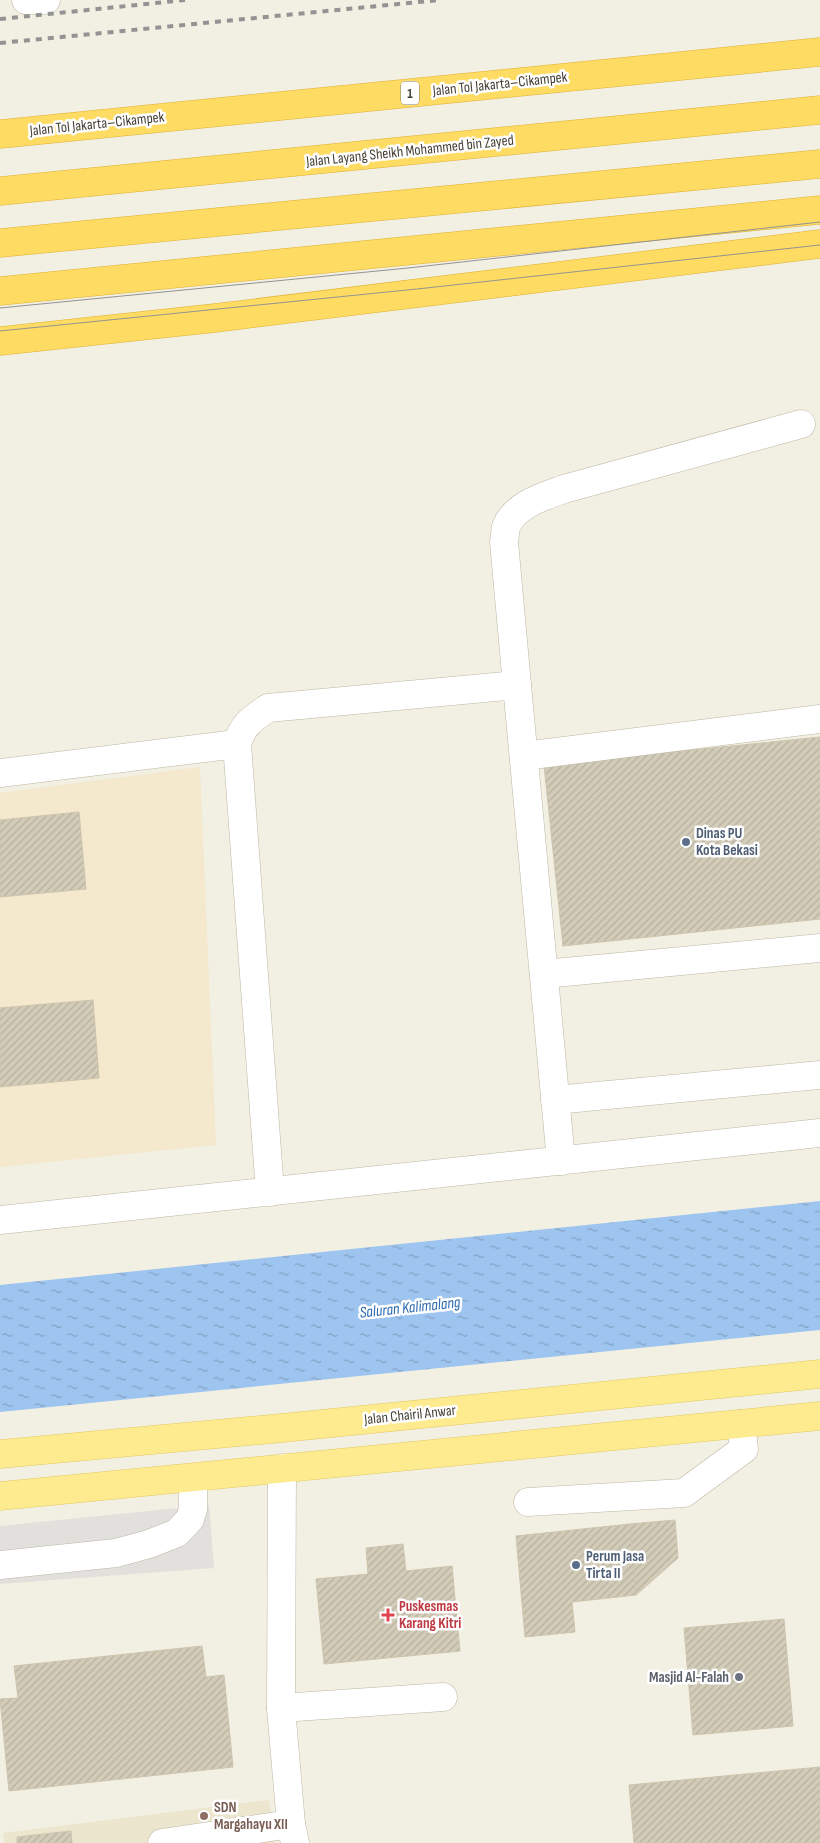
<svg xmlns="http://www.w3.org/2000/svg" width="820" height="1843" font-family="'Sofia Sans Condensed',sans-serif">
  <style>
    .commercial { fill: #f4e8cd }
    .education { fill: #ebe6cd }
    .parking { fill: #e2e0dc }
    .water { fill: url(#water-ripples) }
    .building { fill: url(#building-hatch); stroke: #cec4ac }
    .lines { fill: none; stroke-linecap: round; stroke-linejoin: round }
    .minor-casing { stroke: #bdb7a6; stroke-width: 29 }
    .major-casing { stroke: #e3ca60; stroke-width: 29 }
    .highway-casing { stroke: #ddb132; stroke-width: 29 }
    .minor { stroke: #fff; stroke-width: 28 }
    .major { stroke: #feeb90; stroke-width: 28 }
    .highway { stroke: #fedb62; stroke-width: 28 }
    .tram { stroke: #939393; stroke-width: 1 }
    .rail { stroke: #939393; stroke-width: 4; stroke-dasharray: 6 6; stroke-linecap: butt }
    .service-dot { fill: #5c6f8a; stroke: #fff; stroke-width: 2 }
    .health-dot { fill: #e0444e; stroke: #fff; stroke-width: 2 }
    .worship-dot { fill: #6b7280; stroke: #fff; stroke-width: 2 }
    .education-dot { fill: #8d6e63; stroke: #fff; stroke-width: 2 }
    .labels { text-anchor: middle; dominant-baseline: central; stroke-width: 5; stroke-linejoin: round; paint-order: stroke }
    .shield { fill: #fff; stroke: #7b7970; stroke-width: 1 }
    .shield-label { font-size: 14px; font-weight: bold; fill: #433f33 }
    .street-label { font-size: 15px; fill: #433f33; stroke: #fff }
    .service-label { font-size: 15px; font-weight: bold; fill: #4e5e75; stroke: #fff; text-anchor: start }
    .health-label { font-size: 15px; font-weight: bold; fill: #be3a42; stroke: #fff; text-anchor: start }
    .worship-label { font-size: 15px; font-weight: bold; fill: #5b616d; stroke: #fff; text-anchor: end }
    .education-label { font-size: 15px; font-weight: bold; fill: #785e54; stroke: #fff; text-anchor: start }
    .water-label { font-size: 16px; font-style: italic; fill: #2e6aae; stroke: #fff }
  </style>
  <defs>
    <pattern id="water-ripples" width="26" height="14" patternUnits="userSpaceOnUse" patternTransform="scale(1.25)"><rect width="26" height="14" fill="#9ec5f0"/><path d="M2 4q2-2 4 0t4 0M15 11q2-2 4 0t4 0" fill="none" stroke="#82a1c3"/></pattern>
    <pattern id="building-hatch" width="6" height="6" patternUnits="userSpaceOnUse" patternTransform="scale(1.25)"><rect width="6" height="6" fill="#d3ccb9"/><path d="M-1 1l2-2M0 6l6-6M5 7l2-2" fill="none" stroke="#b6b0a0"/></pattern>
  </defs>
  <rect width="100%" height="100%" fill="#f2efe3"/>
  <path class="commercial" d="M200,767l16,378 -216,22v-374z"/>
  <path class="education" d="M269,1800l6,43h-271l-1,-10z"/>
  <path class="parking" d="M209,1505l5,63 -214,16v-58z"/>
  <path class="water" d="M820,1201v129l-820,82v-127z"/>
  <g class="building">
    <path d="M820,737v182l-257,27 -19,-181z"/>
    <path d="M79,812l7,77 -86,8v-77z"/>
    <path d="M93,1000l6,78 -99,9v-79z"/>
    <path d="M675,1520l3,38 -42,37 -6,-71z"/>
    <path d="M630,1524l6,71 -64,7 3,30 -50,5 -9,-101z"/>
    <path d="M403,1544l3,27 46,-5 8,85 -136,13 -8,-85 52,-5 -2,-26z"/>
    <path d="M784,1619l9,107 -100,9 -9,-107z"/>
    <path d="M202,1646l4,31 18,-2 9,92 -224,24 -9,-92 18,-1 -4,-32z"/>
    <path d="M820,1767v76h-186l-5,-58z"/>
    <path d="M71,1831l1,12h-55v-6z"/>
  </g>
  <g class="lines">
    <defs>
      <g id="minor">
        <path d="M26,0h20"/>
        <path d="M517,685l-13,-143c1,-5 1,-11 2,-15 9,-23 39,-31 58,-38l237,-65"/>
        <path d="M524,756l296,-37"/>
        <path d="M0,773l237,-29"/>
        <path d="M544,974l276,-26"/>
        <path d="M555,1100l265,-25"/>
        <path d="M270,1192l-33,-448c6,-20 15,-25 31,-36l249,-23 44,476"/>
        <path d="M0,1220l820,-87"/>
        <path d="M282,1468l-1,240 10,116 4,19"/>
        <path d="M528,1502l156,-9 60,-44 -3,-25"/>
        <path d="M0,1565l116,-12 33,-9 28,-11 13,-14 3,-10v-31"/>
        <path d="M281,1708l162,-11"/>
        <path d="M162,1843l129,-19"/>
      </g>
      <g id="major">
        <path d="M0,1454l282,-26 538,-54"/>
        <path d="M0,1496l820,-80"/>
      </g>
      <g id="highway">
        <path d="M0,134l820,-82"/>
        <path d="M0,191l820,-81"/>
        <path d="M0,243l820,-79"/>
        <path d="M0,291l820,-81"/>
        <path d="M0,341l215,-23 605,-74"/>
      </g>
    </defs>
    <use href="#minor" class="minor-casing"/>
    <use href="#major" class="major-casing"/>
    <use href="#highway" class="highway-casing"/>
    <use href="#minor" class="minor"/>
    <use href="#major" class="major"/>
    <use href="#highway" class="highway"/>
    <g class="tram">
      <path d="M0,308l408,-40 412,-46"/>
      <path d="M0,331l417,-42 403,-44"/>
    </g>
    <g class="rail">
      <path d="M0,19l185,-19"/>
      <path d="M0,43l439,-43"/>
    </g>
  </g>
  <g class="service-dot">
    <circle cx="686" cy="842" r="5"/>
    <circle cx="576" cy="1565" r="5"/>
  </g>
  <path class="health-dot" d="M385.5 1607.5h5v5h5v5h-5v5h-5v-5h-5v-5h5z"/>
  <circle class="worship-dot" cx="739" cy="1677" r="5"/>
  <circle class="education-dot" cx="204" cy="1816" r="5"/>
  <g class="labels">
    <rect class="shield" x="401" y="81.5" width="18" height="23" rx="4"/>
    <g class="shield-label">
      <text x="410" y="93">1</text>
    </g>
    <g class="street-label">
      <text transform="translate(500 84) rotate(-6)">Jalan Tol Jakarta–Cikampek</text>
      <text transform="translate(97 124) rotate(-6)">Jalan Tol Jakarta–Cikampek</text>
      <text transform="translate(410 151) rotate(-6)">Jalan Layang Sheikh Mohammed bin Zayed</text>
      <text transform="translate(410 1415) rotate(-6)">Jalan Chairil Anwar</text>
    </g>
    <g class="service-label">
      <text x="696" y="833">Dinas PU<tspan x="696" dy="17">Kota Bekasi</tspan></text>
      <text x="586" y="1556">Perum Jasa<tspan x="586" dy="17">Tirta II</tspan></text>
    </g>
    <g class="health-label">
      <text x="399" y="1606">Puskesmas<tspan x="399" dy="17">Karang Kitri</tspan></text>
    </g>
    <g class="worship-label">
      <text x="729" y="1677">Masjid Al-Falah</text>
    </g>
    <g class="education-label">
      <text x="214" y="1807">SDN<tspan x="214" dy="17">Margahayu XII</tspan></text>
    </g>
    <g class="water-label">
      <text transform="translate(410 1308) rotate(-6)">Saluran Kalimalang</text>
    </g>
  </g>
</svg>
